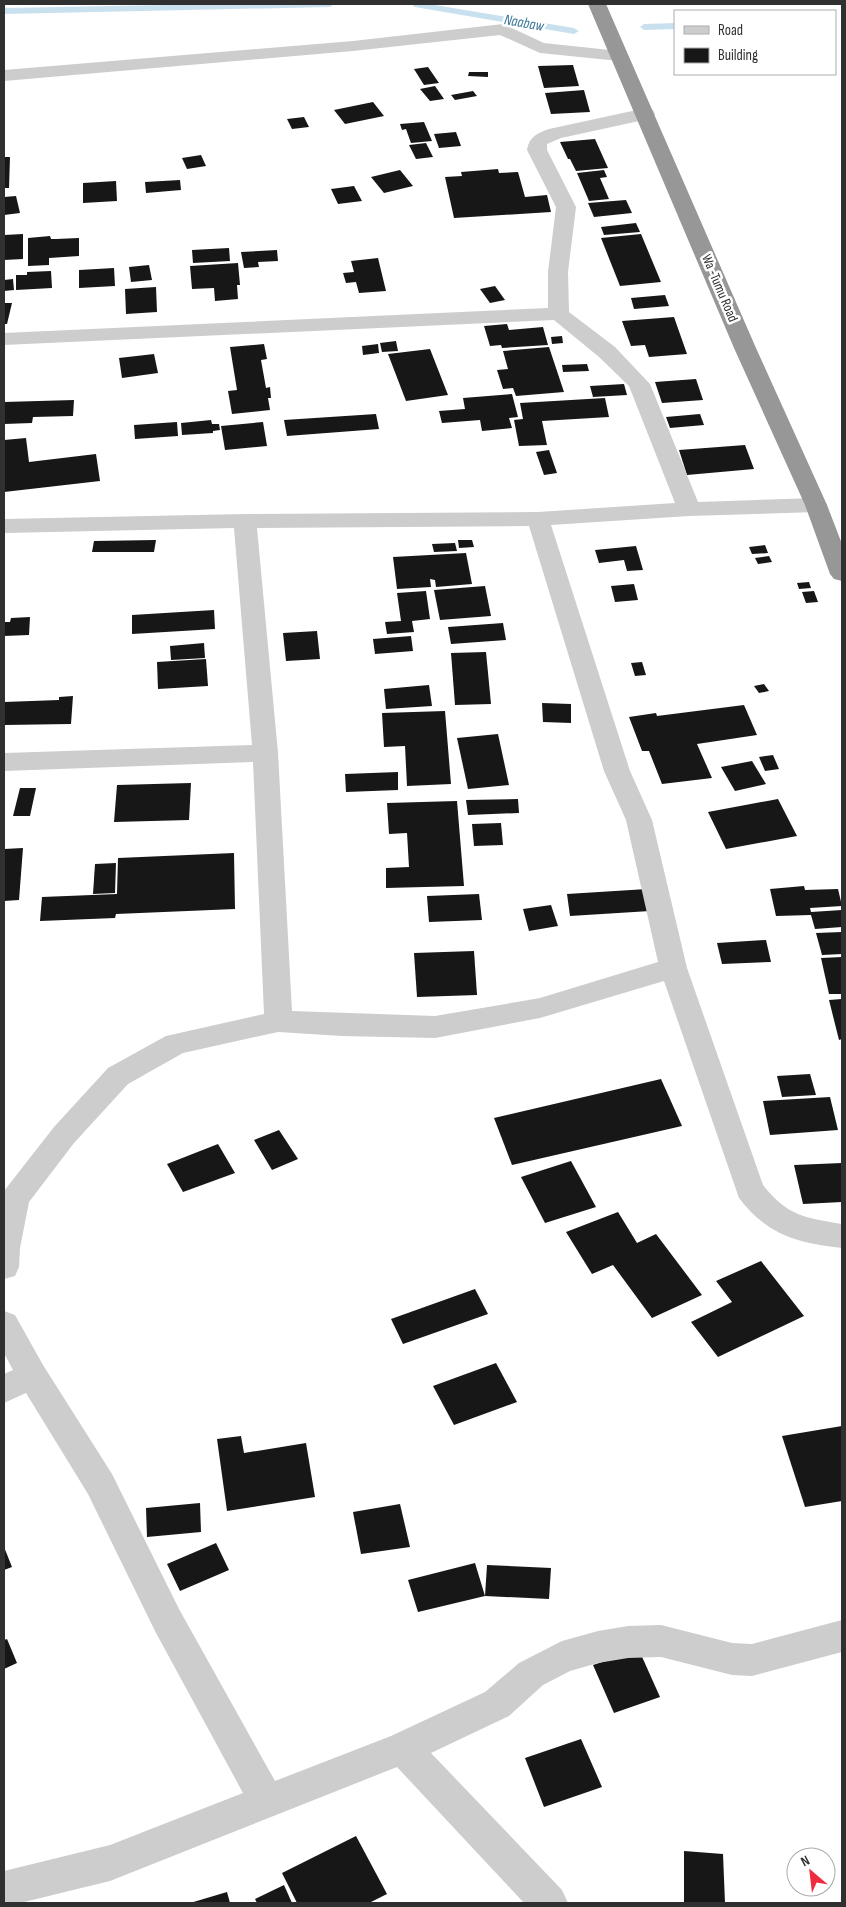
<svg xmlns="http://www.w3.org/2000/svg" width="846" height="1907" font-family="'Sofia Sans Condensed',sans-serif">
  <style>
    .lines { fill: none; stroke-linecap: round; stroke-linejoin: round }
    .stream { fill: #c9e1ee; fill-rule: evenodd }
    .building { fill: #171717 }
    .minor { fill: #cdcdcd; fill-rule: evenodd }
    .highway { fill: #979797; fill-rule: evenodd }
    .labels { text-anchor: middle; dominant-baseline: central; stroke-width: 5; stroke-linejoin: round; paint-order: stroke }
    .far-street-label { font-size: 14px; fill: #303030; stroke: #fff }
    .far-water-label { font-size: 15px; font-style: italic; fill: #397597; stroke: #fff }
  </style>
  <rect width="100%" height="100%" fill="#fff"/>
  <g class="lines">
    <g class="stream">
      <path d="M217,4h117l-4,3 -326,7v-6z"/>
      <path d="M411,4h18l145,24 5,3 -5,3 -159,-27z"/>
      <path d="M675,23v6l-31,1 -4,-3 4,-3z"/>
    </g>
  </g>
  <g class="building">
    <path d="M573,65l6,21 -35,2 -6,-22z"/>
    <path d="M428,67l11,16 -15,2 -10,-16z"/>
    <path d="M469,72h19v5l-20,-1z"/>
    <path d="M435,86l9,13 -14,2 -10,-12z"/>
    <path d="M584,90l6,22 -39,2 -6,-21z"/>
    <path d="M473,91l4,5 -22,4 -4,-5z"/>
    <path d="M373,102l11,14 -39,8 -11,-14z"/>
    <path d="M304,117l5,10 -17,2 -5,-10z"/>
    <path d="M424,122l8,19 -21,2 -5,-14 -4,1 -2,-6z"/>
    <path d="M456,132l5,14 -22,2 -5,-14z"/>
    <path d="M595,139l13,29 -32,3 -6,-12h-2l-8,-17z"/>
    <path d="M426,143l7,14 -17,2 -7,-14z"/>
    <path d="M201,155l5,11 -19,3 -5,-11z"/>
    <path d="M4,157h6l-1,31h-5z"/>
    <path d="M498,169l1,4 19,-1 7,25 22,-2 4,17 -97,6 -9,-41 17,-1 -1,-4z"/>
    <path d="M400,170l13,16 -29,7 -13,-16z"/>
    <path d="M604,170l3,7 -7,1 9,21 -20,2 -12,-28z"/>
    <path d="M180,180l1,10 -35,3 -1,-11z"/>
    <path d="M116,181l1,20 -34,2v-20z"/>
    <path d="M354,186l8,15 -24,3 -7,-15z"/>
    <path d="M16,196l4,17 -16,2v-18z"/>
    <path d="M626,200l6,13 -38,4 -6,-14z"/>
    <path d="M636,223l4,9 -36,3 -3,-8z"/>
    <path d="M23,234v25l-19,1v-25z"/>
    <path d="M641,234l20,48 -41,4 -19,-48z"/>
    <path d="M50,236l1,3h5l23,-1v18l-30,2v7l-21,1v-28z"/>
    <path d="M229,248l1,13 -37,2 -1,-13z"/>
    <path d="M277,250l1,11 -20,1 1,5 -15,1 -3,-16z"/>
    <path d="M378,258l8,33 -27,2 -3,-11 -10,1 -3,-10 11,-1 -3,-11z"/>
    <path d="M238,263l2,22h-3l1,14 -23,2 -1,-13 -22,1 -2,-23z"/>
    <path d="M149,265l3,15 -21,2 -2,-15z"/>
    <path d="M114,268l1,18 -36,2v-18z"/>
    <path d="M51,271l1,17 -36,2v-15h11v-3z"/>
    <path d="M13,279l1,11 -10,1v-11z"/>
    <path d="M495,286l10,14 -15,3 -10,-14z"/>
    <path d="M156,287l1,25 -31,2 -1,-25z"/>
    <path d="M665,295l4,11 -35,3 -3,-11z"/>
    <path d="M4,303h8l-5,21h-3z"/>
    <path d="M674,317l13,37 -38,3 -4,-12 -14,1 -9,-25z"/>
    <path d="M507,324l2,6 34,-3 5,18 -46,3 -1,-3 -11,1 -6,-20z"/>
    <path d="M562,336l1,7 -11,1 -1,-7z"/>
    <path d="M396,341l2,10 -16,1 -2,-9z"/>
    <path d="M264,344l3,15 -6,1 5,28 4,-1 1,11h-3l2,12 -38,4 -4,-23 9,-1 -7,-43z"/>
    <path d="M378,344l1,9 -16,2 -1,-9z"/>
    <path d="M549,347l15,45 -48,4 -3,-8 -10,1 -6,-19 11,-1 -5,-18z"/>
    <path d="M430,349l18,46 -42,6 -18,-47z"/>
    <path d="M154,354l4,19 -36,5 -3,-20z"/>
    <path d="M587,364l2,7 -26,1 -1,-7z"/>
    <path d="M696,379l7,21 -41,3 -7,-21z"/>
    <path d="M624,384l3,11 -34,2 -3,-11z"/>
    <path d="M512,394l6,23 -9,1 3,10 -30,3 -2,-11 -38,3 -3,-12 26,-2 -2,-11z"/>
    <path d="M605,398l4,19 -67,4 5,24 -28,1 -5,-26 9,-1 -3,-16z"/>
    <path d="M74,400l-1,16 -40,1 -1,6 -28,1v-22z"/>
    <path d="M376,414l3,15 -92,7 -3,-16z"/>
    <path d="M700,414l4,11 -34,3 -4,-11z"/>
    <path d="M211,420l1,4h7l1,6 -7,1v2l-31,2 -1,-12z"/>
    <path d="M177,422l1,14 -43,3 -1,-14z"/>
    <path d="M263,422l4,24 -42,4 -4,-24z"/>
    <path d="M26,438l3,24 67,-8 4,27 -96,11v-52z"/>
    <path d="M745,445l9,24 -67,6 -8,-25z"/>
    <path d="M549,450l8,23 -13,2 -8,-23z"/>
    <path d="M156,540l-2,12h-62l2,-11z"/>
    <path d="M458,540h14l2,7 -15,1z"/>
    <path d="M455,543l2,8 -23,1 -2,-8z"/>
    <path d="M765,545l3,8 -16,1 -3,-7z"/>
    <path d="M636,546l7,24 -16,1 -3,-11 -25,3 -4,-13z"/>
    <path d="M466,553l6,31 -36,3 -1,-7 -5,-1 1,8 -34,2 -4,-32z"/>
    <path d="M769,556l3,6 -14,2 -3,-6z"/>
    <path d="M809,582l2,6 -12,1 -2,-6z"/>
    <path d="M634,584l4,16 -23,2 -4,-16z"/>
    <path d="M485,586l6,30 -51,4 -6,-30z"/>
    <path d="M426,591l4,28 -18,2 2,11 -27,2 -2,-12 16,-1 -4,-28z"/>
    <path d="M814,591l4,11 -12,1 -4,-11z"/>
    <path d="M214,610l1,19 -83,5v-19z"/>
    <path d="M30,617l-1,18 -25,1v-14h6l1,-4z"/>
    <path d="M503,623l3,17 -55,4 -3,-17z"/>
    <path d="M317,631l3,28 -34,2 -3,-28z"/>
    <path d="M411,636l2,15 -38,3 -2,-15z"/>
    <path d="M204,643l1,15 -34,2 -1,-14z"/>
    <path d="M486,652l5,52 -36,1 -4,-52z"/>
    <path d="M206,659l2,27 -50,3 -1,-27z"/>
    <path d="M642,662l4,13 -11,1 -4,-13z"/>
    <path d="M764,684l5,7 -10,2 -5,-7z"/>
    <path d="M429,685l3,21 -46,3 -2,-20z"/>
    <path d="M73,696l-2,28 -67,1v-23l55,-2v-3z"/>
    <path d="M542,703l29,1v19l-28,-1z"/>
    <path d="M744,705l13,30 -60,9 15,34 -50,6 -13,-33h-7l-13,-34 27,-4 1,3z"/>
    <path d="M445,711l6,73 -44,2 -2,-40 -21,1 -2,-34z"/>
    <path d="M498,734l11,51 -41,4 -11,-51z"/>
    <path d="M773,755l6,14 -14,2 -6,-14z"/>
    <path d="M752,761l14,23 -31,7 -14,-24z"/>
    <path d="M398,772v18l-52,2 -1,-18z"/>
    <path d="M191,783l-2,37 -75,2 3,-37z"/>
    <path d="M20,788h16l-6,28h-17z"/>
    <path d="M518,799l1,14 -51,2 -2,-15z"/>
    <path d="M778,799l19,37 -71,13 -18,-37z"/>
    <path d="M457,801l7,85 -78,2v-20l23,-1 -2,-34 -18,1 -2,-31z"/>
    <path d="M501,823l2,22 -29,1 -2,-22z"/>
    <path d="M23,848l-4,52 -15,1v-52z"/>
    <path d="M234,853l1,56 -119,5 -1,4 -75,3 2,-24 75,-3 1,-36z"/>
    <path d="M116,863l-1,30 -22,1 2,-30z"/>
    <path d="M804,886l1,4 33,-1 4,17 -32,2 1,4 31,-2v17l-27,2 -4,-14 -35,1 -6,-27z"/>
    <path d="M647,889l3,22 -80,5 -3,-22z"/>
    <path d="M479,894l3,26 -53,2 -2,-26z"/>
    <path d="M551,905l7,21 -29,5 -6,-22z"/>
    <path d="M842,932v22l-20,1 -6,-22z"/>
    <path d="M766,940l5,22 -49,2 -5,-21z"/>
    <path d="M474,951l3,44 -60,2 -3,-44z"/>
    <path d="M842,957v37h-13l-8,-36z"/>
    <path d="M842,999v40l-3,1 -10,-40z"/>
    <path d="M810,1074l6,21 -34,2 -5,-21z"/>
    <path d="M661,1079l21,47 -170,39 -18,-47z"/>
    <path d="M830,1097l8,33 -68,5 -7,-34z"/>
    <path d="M279,1130l19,29 -26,11 -18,-30z"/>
    <path d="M218,1144l17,29 -52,19 -16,-28z"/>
    <path d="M571,1161l25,46 -51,16 -24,-46z"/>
    <path d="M842,1163v39l-39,2 -9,-39z"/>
    <path d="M618,1212l19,31 19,-9 46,61 -50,23 -39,-53 -21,9 -26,-42z"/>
    <path d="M761,1261l43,55 -86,41 -27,-35 41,-20 -16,-21z"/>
    <path d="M475,1289l13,25 -85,30 -12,-25z"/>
    <path d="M496,1363l21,39 -63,23 -21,-39z"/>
    <path d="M842,1426v75l-37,6 -23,-71z"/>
    <path d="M241,1436l3,17 62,-10 9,54 -88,14 -10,-72z"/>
    <path d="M200,1503l1,29 -54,5 -1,-29z"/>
    <path d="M400,1504l10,43 -49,7 -8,-42z"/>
    <path d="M216,1543l13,27 -49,21 -13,-27z"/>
    <path d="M4,1547l8,20 -8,3z"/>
    <path d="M475,1563l10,33 2,-31 64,3 -2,31 -64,-3 -67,16 -10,-32z"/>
    <path d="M7,1639l10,24 -13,6v-29z"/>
    <path d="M639,1650l21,47 -46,16 -21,-48z"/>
    <path d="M581,1739l21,48 -58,20 -19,-49z"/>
    <path d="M356,1836l31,58 -18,9h-72l-15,-30z"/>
    <path d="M684,1851l39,3 2,49h-41z"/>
    <path d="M284,1885l8,18h-35l-2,-4z"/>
    <path d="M227,1892l3,11h-40z"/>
  </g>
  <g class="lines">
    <g class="minor">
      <path d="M503,24l41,19 75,8 6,1 3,4 -3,4 -6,1 -79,-8 -40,-18 -147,16 -349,30v-11l349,-29z"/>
      <path d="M646,108l7,2 2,4 -2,4 -92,20 -14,6v6l29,57 -8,65 1,40 46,35 35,37 48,118 118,-4 8,2 3,5 -3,5 -8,2 -127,4 -138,9 79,246 22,49 35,148 76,217c24,31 43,33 79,39v24c-44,-5 -75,-13 -103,-50l-75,-217 -124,37 -105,20 -93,-2 -64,-4 -95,21 -55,31 -54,59 -45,59 -9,46 -1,19 -4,9 -11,3v-88l50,-64 54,-59 58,-32 98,-22 -11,-252 -249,9v-18l248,-8 -18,-217 -230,5v-14l241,-5 293,-2 137,-9 -46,-117 -30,-29 -45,-37 -550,25v-12l544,-25v-36l8,-65 -29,-57c2,-13 10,-17 22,-21zM529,526l75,245 22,49 32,142 -118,36 -105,18 -143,-5 -14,-258 -21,-225z"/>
      <path d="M4,1311l11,4 28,50 69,109 67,135 96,172 116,-45 94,-44 34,-29 43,-22 36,-10 30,-5 33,-1 71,18 20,1 90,-24v32l-90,24 -20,-1 -71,-18 -33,1 -30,5 -28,8 -27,14 -34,31 -78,37 131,137 6,13h-44l-127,-136 -287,114 -90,22h-16v-32l106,-26 133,-52 -88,-162 -67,-137 -62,-101 -22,10v-29l9,-4 -9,-17z"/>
    </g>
    <path class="highway" d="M588,4h18l150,344 71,157 15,39v37l-8,-2 -4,-5 -25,-69 -71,-157z"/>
  </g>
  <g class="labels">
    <g class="far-street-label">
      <text transform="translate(720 288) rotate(67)">Wa -Tumu Road</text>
    </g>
    <g class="far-water-label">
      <text transform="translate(524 23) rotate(10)">Naabaw</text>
    </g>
  </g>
  <rect width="846" height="1907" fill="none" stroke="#303030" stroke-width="10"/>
  <rect x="674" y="10" width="162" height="65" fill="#ffffff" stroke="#acacac"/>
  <rect x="684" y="26" width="25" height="8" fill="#cdcdcd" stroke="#acacac"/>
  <text x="718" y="35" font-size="15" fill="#303030">Road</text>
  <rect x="684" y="48" width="25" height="15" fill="#171717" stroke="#acacac"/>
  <text x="718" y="60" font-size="15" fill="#303030">Building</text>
  <g transform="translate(811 1872) rotate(332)"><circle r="24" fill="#ffffff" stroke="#acacac"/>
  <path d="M0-4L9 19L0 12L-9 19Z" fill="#ee2b3f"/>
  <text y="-8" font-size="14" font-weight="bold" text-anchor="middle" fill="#303030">N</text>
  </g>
</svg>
